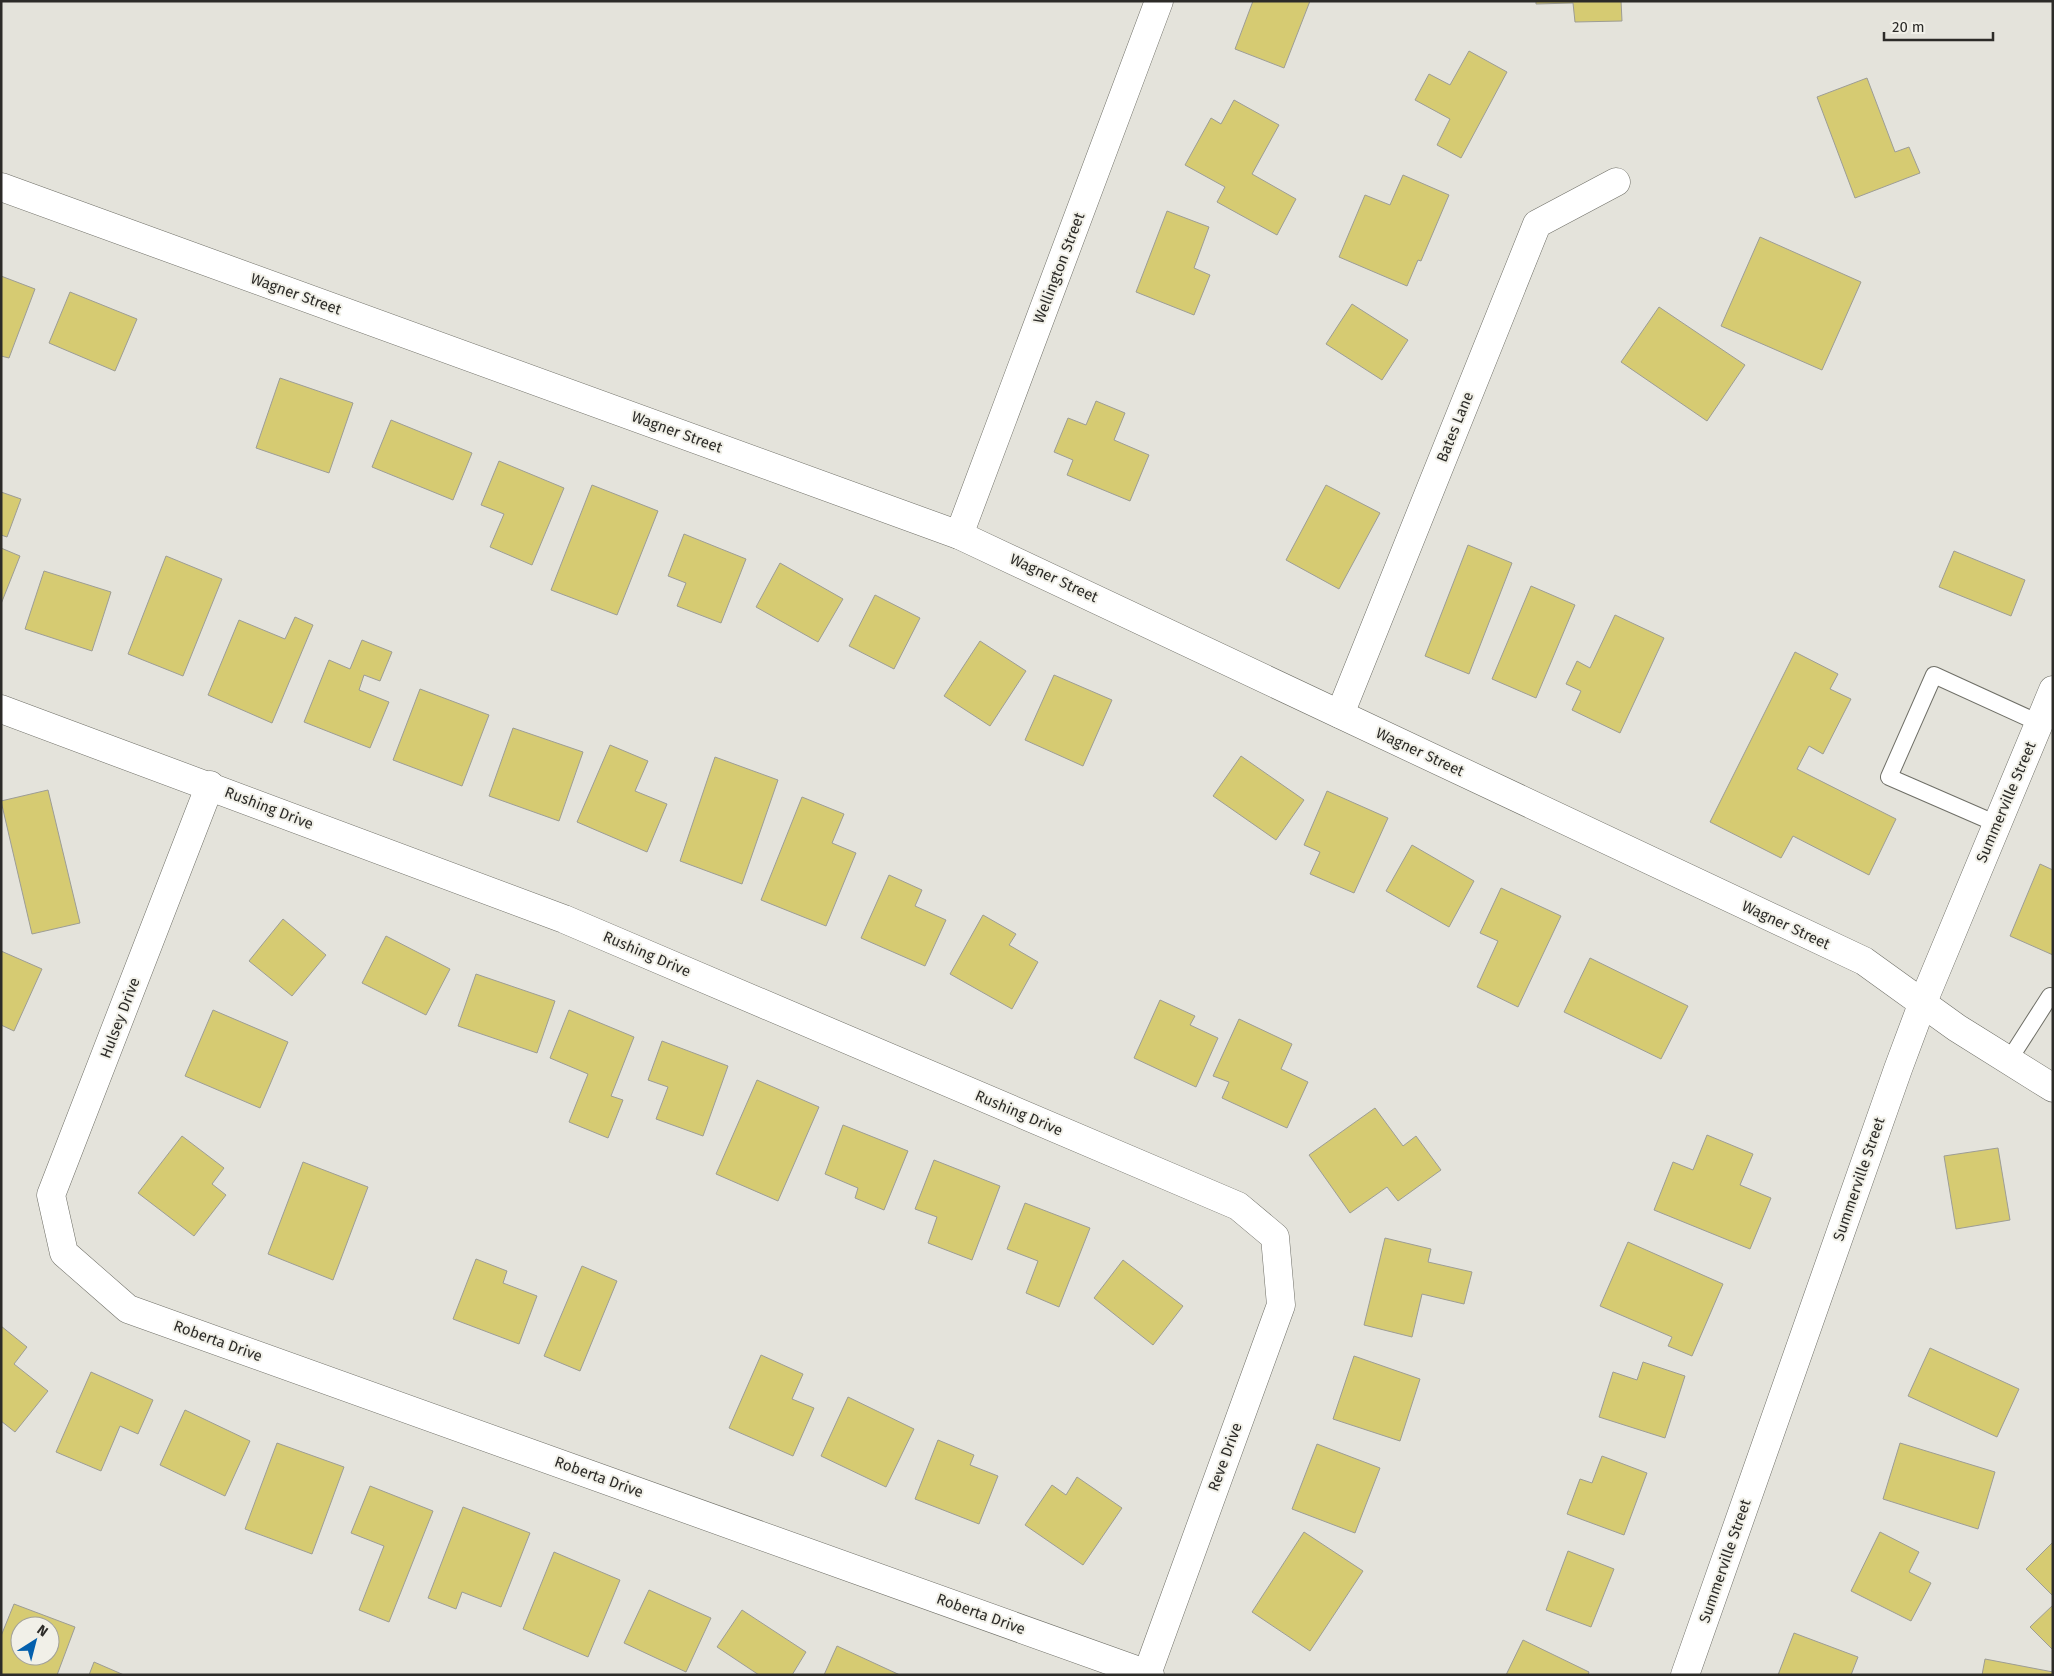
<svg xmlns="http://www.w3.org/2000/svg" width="2054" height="1676" font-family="'Fira Sans',sans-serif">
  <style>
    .building { fill: #d6cb72; stroke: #9d9d95; fill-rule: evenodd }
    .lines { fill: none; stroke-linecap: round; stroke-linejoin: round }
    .service-casing { stroke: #6f6f67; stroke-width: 18 }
    .minor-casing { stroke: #6f6f67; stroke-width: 29 }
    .tertiary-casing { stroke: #6f6f67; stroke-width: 29 }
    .service { stroke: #fff; stroke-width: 16 }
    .minor { stroke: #fff; stroke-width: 28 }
    .tertiary { stroke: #fff; stroke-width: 28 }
    .labels { text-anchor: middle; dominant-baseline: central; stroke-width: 4; stroke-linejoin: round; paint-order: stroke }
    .street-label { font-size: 15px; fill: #2c2b28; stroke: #f1f0e8 }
  </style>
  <rect width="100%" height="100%" fill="#e4e3db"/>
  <g class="building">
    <path d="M1253,1h57l-26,67 -49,-19z"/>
    <path d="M1536,1h85l1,20 -47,1 -2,-19 -37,1z"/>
    <path d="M1469,51l38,21 -46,86 -24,-13 13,-26 -35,-19 14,-26 21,11z"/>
    <path d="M1867,78l28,74 14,-5 11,26 -65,25 -38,-101z"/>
    <path d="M1234,100l45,25 -27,49 44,25 -19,36 -60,-33 8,-15 -40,-22 26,-47 10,6z"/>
    <path d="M1403,175l46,20 -28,66 -3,-1 -11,26 -68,-29 26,-62 25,10z"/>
    <path d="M1167,211l42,16 -15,41 16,7 -16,40 -58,-23z"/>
    <path d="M1760,237l101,45 -39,88 -101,-44z"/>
    <path d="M1,276l34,13 -26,69 -8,-2z"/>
    <path d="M70,292l67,27 -22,52 -66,-28z"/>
    <path d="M1352,304l56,36 -26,40 -56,-36z"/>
    <path d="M1659,307l86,58 -38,56 -86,-59z"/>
    <path d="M280,378l73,25 -24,70 -73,-25z"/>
    <path d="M1096,401l29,12 -11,27 35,15 -19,46 -63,-26 6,-15 -19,-8 14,-34 18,7z"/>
    <path d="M391,420l81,33 -19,47 -81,-33z"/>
    <path d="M499,461l65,27 -32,77 -42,-18 14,-33 -23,-9z"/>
    <path d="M592,485l66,26 -41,104 -66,-25z"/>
    <path d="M1326,485l54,28 -41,76 -53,-29z"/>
    <path d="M1,492l20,7 -14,38 -6,-2z"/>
    <path d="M684,534l62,25 -25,64 -44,-17 9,-23 -18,-7z"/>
    <path d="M1468,545l44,18 -43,111 -44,-18z"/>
    <path d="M1,548l19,8 -19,48z"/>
    <path d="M1954,551l71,29 -14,36 -72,-29z"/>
    <path d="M166,556l56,23 -39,97 -55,-22z"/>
    <path d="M780,563l63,36 -25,43 -62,-35z"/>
    <path d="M44,571l67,21 -19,59 -67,-22z"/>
    <path d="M1531,586l44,19 -39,93 -44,-19z"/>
    <path d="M875,595l45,23 -26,51 -45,-23z"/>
    <path d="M1615,615l49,23 -44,95 -48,-23 9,-19 -15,-7 11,-23 13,7z"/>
    <path d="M295,617l18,8 -41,98 -64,-28 31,-75 46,19z"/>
    <path d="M362,640l30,12 -12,29 -16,-6 -5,15 30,12 -19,46 -66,-26 25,-62 21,9z"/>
    <path d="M980,641l46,30 -36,55 -46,-30z"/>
    <path d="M1795,652l43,22 -8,15 21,10 -28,55 -14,-8 -12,23 99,50 -27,56 -76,-39 -12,22 -71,-36z"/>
    <path d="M1054,675l58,25 -29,66 -58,-26z"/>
    <path d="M420,689l69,26 -27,71 -69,-26z"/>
    <path d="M513,728l70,24 -24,69 -70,-25z"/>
    <path d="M610,745l38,16 -13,30 32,13 -20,48 -70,-30z"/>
    <path d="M1241,756l63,44 -28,40 -63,-44z"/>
    <path d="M715,757l63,23 -36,104 -62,-23z"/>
    <path d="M48,790l32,133 -48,11 -31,-133z"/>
    <path d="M1327,791l61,27 -34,75 -44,-19 10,-22 -16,-7z"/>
    <path d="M802,797l42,17 -12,29 24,10 -30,73 -65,-26z"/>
    <path d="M1412,845l62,36 -25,46 -63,-36z"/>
    <path d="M2040,864l13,6v85l-43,-19z"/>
    <path d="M889,875l33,15 -7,16 31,14 -21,46 -64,-28z"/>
    <path d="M1501,888l60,28 -43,91 -41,-20 21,-46 -18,-8z"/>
    <path d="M983,915l33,19 -7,11 29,17 -26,47 -62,-35z"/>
    <path d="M283,919l43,36 -34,41 -43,-35z"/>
    <path d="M386,936l64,33 -24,46 -64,-32z"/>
    <path d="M1,951l41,18 -28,62 -13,-6z"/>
    <path d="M1590,958l98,48 -27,53 -97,-47z"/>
    <path d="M476,974l79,27 -18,52 -79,-27z"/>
    <path d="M1160,1000l35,16 -5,9 28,13 -22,49 -62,-29z"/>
    <path d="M213,1010l75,32 -28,66 -75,-32z"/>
    <path d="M569,1010l65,27 -23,59 12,4 -15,38 -39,-16 19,-48 -38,-16z"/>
    <path d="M1239,1019l53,25 -11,25 27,13 -21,46 -65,-30 7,-16 -16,-6z"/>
    <path d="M662,1041l66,25 -25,70 -47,-17 12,-32 -20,-7z"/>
    <path d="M757,1080l62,27 -41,94 -62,-27z"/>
    <path d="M1375,1108l28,38 13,-10 25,34 -43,31 -11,-14 -37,26 -41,-58z"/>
    <path d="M843,1125l65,26 -24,59 -29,-12 3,-10 -33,-14z"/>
    <path d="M1707,1135l46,19 -13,31 31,13 -21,51 -96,-39 19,-48 20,8z"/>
    <path d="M182,1136l42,32 -12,16 14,11 -32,41 -56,-43z"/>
    <path d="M1998,1148l12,72 -54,9 -12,-73z"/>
    <path d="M934,1160l66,26 -28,74 -44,-17 9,-26 -22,-8z"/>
    <path d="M303,1162l65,25 -35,93 -65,-26z"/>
    <path d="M1025,1203l65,25 -31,79 -33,-14 12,-32 -31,-12z"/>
    <path d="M1385,1238l46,11 -3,13 44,10 -8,32 -42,-10 -10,43 -48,-12z"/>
    <path d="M1628,1242l95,42 -31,72 -24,-10 4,-9 -72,-31z"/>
    <path d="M476,1259l31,12 -4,12 34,13 -18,48 -66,-25z"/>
    <path d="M1123,1260l60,46 -30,39 -59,-47z"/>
    <path d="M582,1266l35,15 -37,90 -36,-15z"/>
    <path d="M1,1326l26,21 -13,17 34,27 -33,41 -14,-11z"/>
    <path d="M1930,1348l89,41 -22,48 -89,-41z"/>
    <path d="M761,1355l42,19 -11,25 22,9 -21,48 -64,-28z"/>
    <path d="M1354,1356l66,23 -20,62 -67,-22z"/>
    <path d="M1643,1362l42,14 -20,62 -66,-21 14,-45 24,8z"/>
    <path d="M91,1372l62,28 -15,34 -18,-8 -19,45 -45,-19z"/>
    <path d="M848,1397l66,32 -28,58 -65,-31z"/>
    <path d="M185,1410l65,31 -25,55 -65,-31z"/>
    <path d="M938,1440l36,15 -4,10 28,11 -19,48 -64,-25z"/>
    <path d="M277,1443l67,24 -32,87 -67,-25z"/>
    <path d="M1900,1443l95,29 -17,57 -95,-30z"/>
    <path d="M1317,1444l63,24 -25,65 -63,-24z"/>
    <path d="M1602,1456l45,17 -23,62 -57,-21 13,-35 12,4z"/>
    <path d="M1077,1477l45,31 -39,57 -58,-40 27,-40 14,10z"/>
    <path d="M370,1486l63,25 -44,111 -30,-12 25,-64 -33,-13z"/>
    <path d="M463,1507l67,26 -29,74 -39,-15 -6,17 -28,-11z"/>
    <path d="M1304,1532l59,39 -53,80 -58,-39z"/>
    <path d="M1880,1532l39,20 -10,20 22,11 -20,38 -60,-30z"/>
    <path d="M2053,1542v54l-27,-27z"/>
    <path d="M1568,1551l46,18 -23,58 -45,-17z"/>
    <path d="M554,1552l66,28 -32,77 -65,-28z"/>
    <path d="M649,1590l62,28 -25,54 -62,-29z"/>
    <path d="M14,1604l61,23 -18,48h-56v-39zM20,1626h30v30h-30z"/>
    <path d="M2053,1605v45l-23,-23z"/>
    <path d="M742,1610l64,42 -14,23h-33l-42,-28z"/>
    <path d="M1794,1633l64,24 -7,18h-73z"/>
    <path d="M1523,1640l66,32 -1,3h-82z"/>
    <path d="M837,1646l63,29h-76z"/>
    <path d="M1985,1659l68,13v3h-71z"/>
    <path d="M94,1662l30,13h-35z"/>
  </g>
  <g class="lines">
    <defs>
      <g id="service">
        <path d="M1997,824l-108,-47 45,-102 105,48"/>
        <path d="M2009,1060l41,-64"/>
      </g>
      <g id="minor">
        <path d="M1,187l958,348 905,426 93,67 96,60"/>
        <path d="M959,535l200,-534"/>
        <path d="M1,709l563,210 674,287 37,31 6,68 -134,369"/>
        <path d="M1340,714l197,-490 79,-42"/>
        <path d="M210,785l-159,410 13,58 64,56 1022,366"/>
      </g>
      <path id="tertiary" d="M1685,1675l213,-606 25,-67 130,-312"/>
    </defs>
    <use href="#service" class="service-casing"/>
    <use href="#minor" class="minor-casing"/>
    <use href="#tertiary" class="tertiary-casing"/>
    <use href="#service" class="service"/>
    <use href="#minor" class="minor"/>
    <use href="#tertiary" class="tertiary"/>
  </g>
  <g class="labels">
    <g class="street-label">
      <text transform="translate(1059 268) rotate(-69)">Wellington Street</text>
      <text transform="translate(296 294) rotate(20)">Wagner Street</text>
      <text transform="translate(1455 427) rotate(-68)">Bates Lane</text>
      <text transform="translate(677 432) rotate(20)">Wagner Street</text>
      <text transform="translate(1054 578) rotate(25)">Wagner Street</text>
      <text transform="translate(1420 752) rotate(25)">Wagner Street</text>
      <text transform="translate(2006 802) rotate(-67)">Summerville Street</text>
      <text transform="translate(269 808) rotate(21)">Rushing Drive</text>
      <text transform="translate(1786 925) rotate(25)">Wagner Street</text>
      <text transform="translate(647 954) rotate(23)">Rushing Drive</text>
      <text transform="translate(120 1018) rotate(-69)">Hulsey Drive</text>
      <text transform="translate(1019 1113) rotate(23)">Rushing Drive</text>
      <text transform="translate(1859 1179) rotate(-71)">Summerville Street</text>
      <text transform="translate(218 1341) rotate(20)">Roberta Drive</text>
      <text transform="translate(1225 1457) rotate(-70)">Reve Drive</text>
      <text transform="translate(599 1477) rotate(20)">Roberta Drive</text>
      <text transform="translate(1725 1561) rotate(-71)">Summerville Street</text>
      <text transform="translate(981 1614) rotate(20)">Roberta Drive</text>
    </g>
  </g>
  <rect width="2054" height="1676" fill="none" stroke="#2c2b28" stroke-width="5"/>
  <g transform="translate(35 1641) rotate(36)"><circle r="24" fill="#f1f0e8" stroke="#a2a19b"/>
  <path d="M0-4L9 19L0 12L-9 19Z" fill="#0460ad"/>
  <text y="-8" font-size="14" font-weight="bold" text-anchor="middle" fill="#2c2b28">N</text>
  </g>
  <path d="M1884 32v8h109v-8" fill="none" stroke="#2c2b28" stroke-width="2.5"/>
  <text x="1892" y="32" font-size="15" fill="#2c2b28" stroke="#f1f0e8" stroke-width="4" paint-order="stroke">20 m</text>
</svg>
